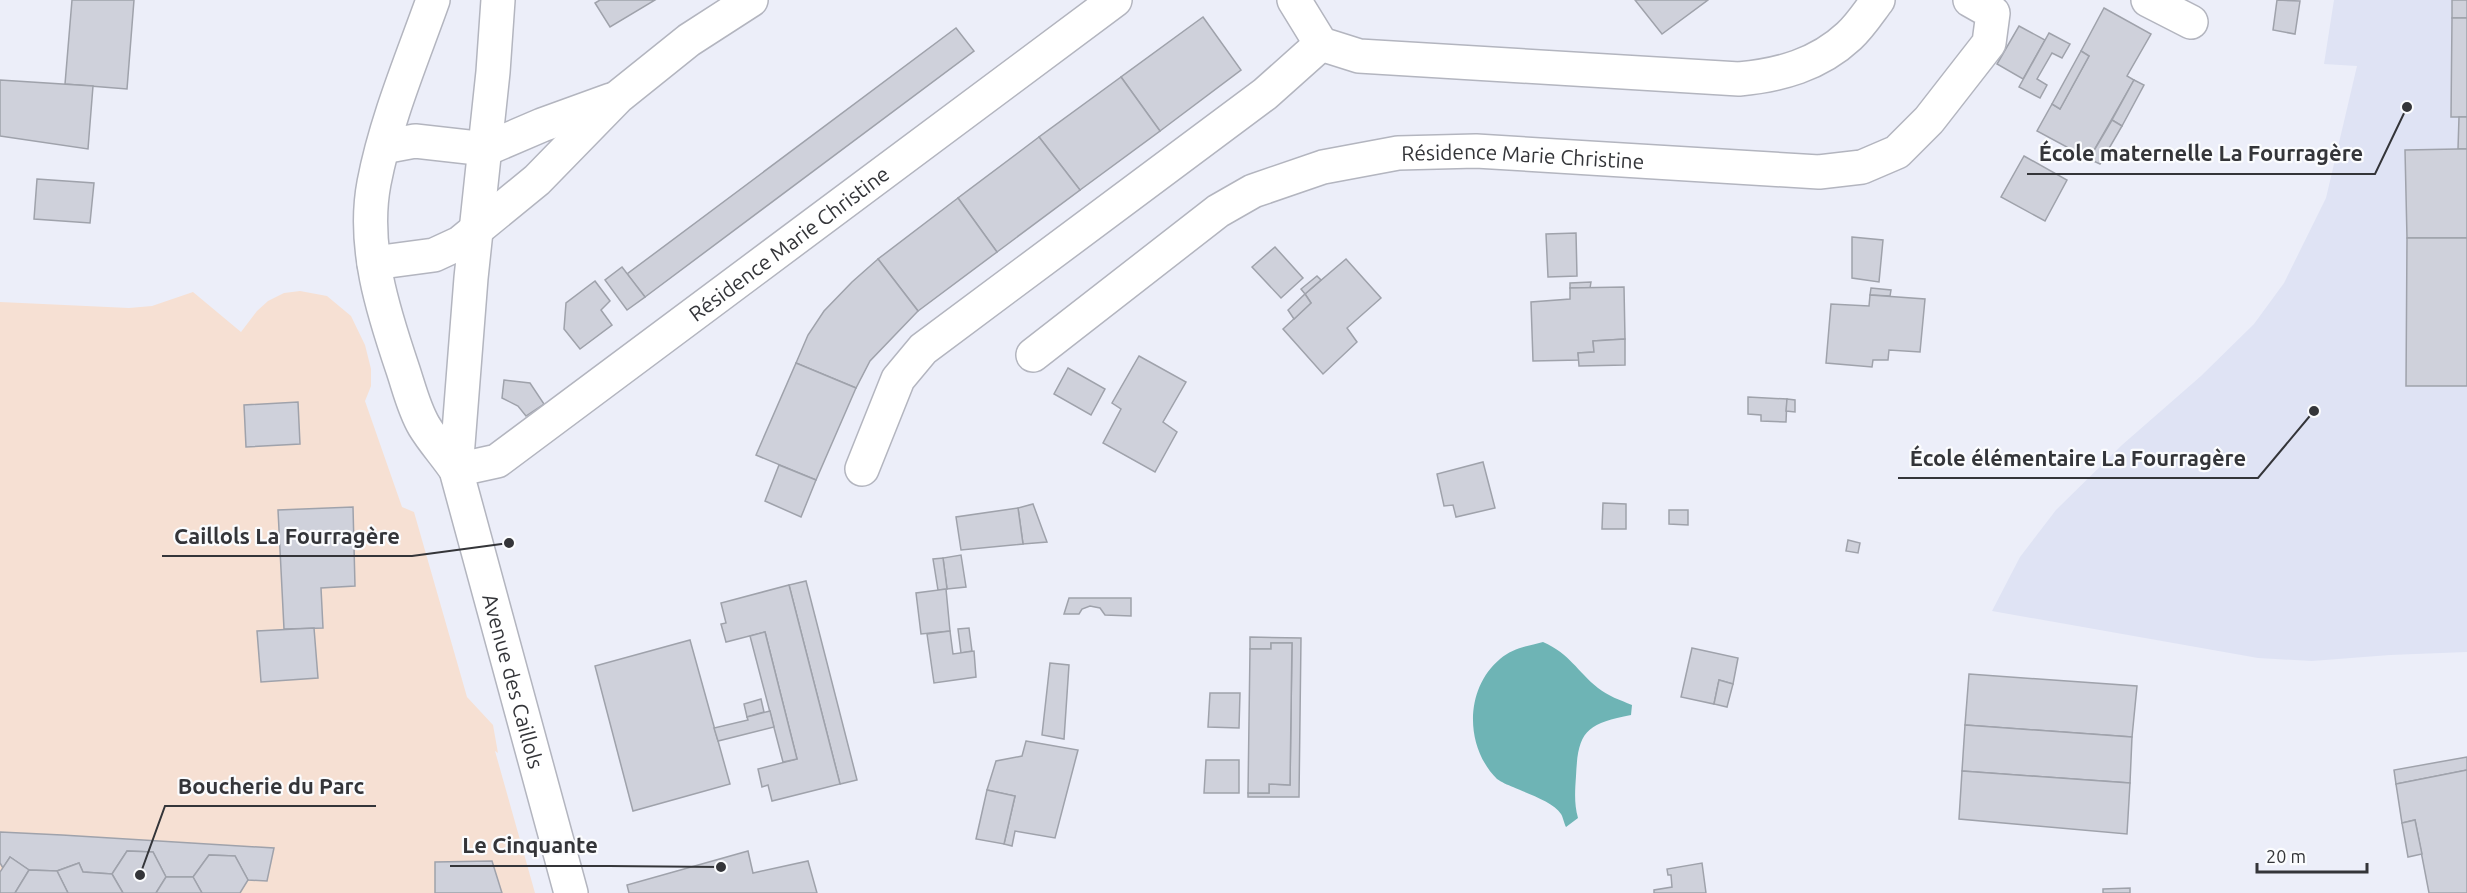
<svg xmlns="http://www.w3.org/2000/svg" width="2467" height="893" font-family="Ubuntu,sans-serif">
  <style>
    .commercial { fill: #f6e0d3 }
    .built { fill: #dfe3f4 }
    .water { fill: #6eb4b5 }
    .building { fill: #cfd1db; stroke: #9fa2ab; stroke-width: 1.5 }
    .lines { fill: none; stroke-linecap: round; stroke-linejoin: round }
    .street-casing { stroke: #b3b5bf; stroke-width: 36 }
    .secondary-casing { stroke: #b3b5bf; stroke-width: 36 }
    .street { stroke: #fff; stroke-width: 33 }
    .secondary { stroke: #fff; stroke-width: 33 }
    .labels { text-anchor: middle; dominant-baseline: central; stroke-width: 4.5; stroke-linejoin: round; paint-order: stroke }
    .street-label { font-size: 21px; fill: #343539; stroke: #fbfcfe }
    .leader { fill: none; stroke: #343539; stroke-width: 2 }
    .callout-dot { fill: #343539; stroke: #fbfcfe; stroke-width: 2 }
    .callout-label { font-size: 22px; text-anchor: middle; font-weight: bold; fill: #343539; stroke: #fbfcfe; stroke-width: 4.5; stroke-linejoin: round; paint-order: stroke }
  </style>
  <rect width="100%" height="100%" fill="#eceef9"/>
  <path class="commercial" d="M300,291l27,5 24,20 14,29 6,24v17l-6,15 37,106 12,5 53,185 26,28 5,28 -3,-2 40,142h-535v-591l129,6 23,-2 41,-14 48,40 16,-21 11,-10 16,-8z"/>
  <path class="built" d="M2334,0h133v652l-77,3 -78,6 -54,-3 -266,-47 28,-54 36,-47 66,-65 79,-69 53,-52 30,-41 42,-85 31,-132 -33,-2z"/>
  <path class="water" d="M1543,642c27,12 34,29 55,46 10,8 22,12 34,17l-1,10c-45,9 -53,16 -55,61 -1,15 -2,28 2,42l-12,9c-2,-4 -3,-10 -5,-13 -7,-12 -35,-21 -48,-27 -5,-2 -12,-5 -16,-8 -33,-33 -32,-91 3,-120 13,-11 28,-13 43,-17z"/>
  <g class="building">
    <path d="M72,0h62l-7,89 -62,-5z"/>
    <path d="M600,0h55l-45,27 -15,-24z"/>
    <path d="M1635,0h73l-46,34z"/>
    <path d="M2277,0l23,1 -5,33 -22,-4z"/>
    <rect x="2452" y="0" width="15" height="18"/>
    <path d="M2104,8l47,26 -24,42 7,4 -45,79 -52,-28 15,-27 8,5 29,-53 -8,-5z"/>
    <path d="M1203,17l38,53 -81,61 -39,-54z"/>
    <path d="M2452,18h15v99h-16z"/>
    <path d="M2019,26l26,14 -22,39 -26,-15z"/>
    <path d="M956,28l18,23 -329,246 -18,-23z"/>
    <path d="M2049,33l21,11 -8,14 -10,-5 -15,26 10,6 -7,13 -21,-11z"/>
    <path d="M2081,51l8,5 -29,53 -8,-5z"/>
    <path d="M1121,77l39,54 -80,59 -41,-53z"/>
    <path d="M0,80l93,6 -5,63 -88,-13z"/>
    <path d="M2134,80l10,5 -22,41 -10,-6z"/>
    <path d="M2459,117h8v32h-9z"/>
    <path d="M2112,120l10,6 -22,38 -11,-5z"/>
    <path d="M1039,137l41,53 -83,62 -39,-54z"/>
    <path d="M2458,149h9v89h-60l-2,-88z"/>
    <path d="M2024,156l43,24 -22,41 -44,-24z"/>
    <path d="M37,179l57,4 -4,40 -56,-4z"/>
    <path d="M958,198l39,54 -79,59 -40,-52z"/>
    <path d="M1576,233l1,43 -29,1 -2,-43z"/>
    <path d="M1852,237l31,3 -4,42 -27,-4z"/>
    <path d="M2407,238h60v148h-61z"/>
    <path d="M1275,247l28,31 -22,20 -29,-31z"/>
    <path d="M878,259l40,52 -48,50 -14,27 -60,-25 12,-28 16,-24 28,-29z"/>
    <path d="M1346,259l35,39 -34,30 10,14 -34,32 -40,-45 28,-26 -6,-9z"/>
    <path d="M622,267l23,30 -18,13 -22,-30z"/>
    <path d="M1317,276l4,4 -16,14 -4,-5z"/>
    <path d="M595,281l15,20 -9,9 11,15 -32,24 -16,-20 2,-26z"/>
    <path d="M1591,282l-1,6h-20v-5z"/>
    <path d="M1624,287l1,52 -32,2 1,11 -16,1 1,7 -46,1 -2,-59 39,-3v-11z"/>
    <path d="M1871,288l20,2 -1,6 -20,-1z"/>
    <path d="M1305,294l6,9 -17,16 -6,-9z"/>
    <path d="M1870,295l55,4 -5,53 -31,-2 -1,10h-15l-1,7 -46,-4 5,-59 38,2z"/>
    <path d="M1625,339v26l-46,1 -1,-13 16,-1 -1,-11z"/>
    <path d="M1139,356l47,26 -23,40 14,10 -22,40 -52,-29 18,-34 -9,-6z"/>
    <path d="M796,363l60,25 -40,92 -60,-25z"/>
    <path d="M1068,368l37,21 -14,26 -37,-21z"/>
    <path d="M504,380l26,3 14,21 -18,12 -8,-10 -16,-8z"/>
    <path d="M1748,397l39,2 -1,23 -25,-1v-6l-13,-1z"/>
    <path d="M1787,399l8,1v12l-9,-1z"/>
    <path d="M298,402l2,42 -54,3 -2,-42z"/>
    <path d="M1483,462l12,46 -39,9 -3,-12 -9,1 -7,-32z"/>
    <path d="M779,465l37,15 -15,37 -36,-16z"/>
    <path d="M1603,503l23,1v25h-24z"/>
    <path d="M1033,504l14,38 -24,2 -5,-36z"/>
    <path d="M353,507l2,79 -34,2 2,40 -39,1 -6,-119z"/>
    <path d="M1018,508l5,36 -62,6 -5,-33z"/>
    <path d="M1669,510h19v15l-19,-1z"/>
    <path d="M1848,540l12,3 -2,10 -12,-2z"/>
    <path d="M961,555l5,32 -19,2 -4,-31z"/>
    <path d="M943,558l4,31 -9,1 -5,-31z"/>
    <path d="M806,581l51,199 -17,4 -51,-199z"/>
    <path d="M789,585l51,199 -68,17 -4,-16 -6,2 -4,-18 39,-10 -32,-127 -39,10 -5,-18 5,-1 -5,-20z"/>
    <path d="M946,589l4,42 -29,3 -5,-41z"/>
    <path d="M1069,598h62v18l-26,-1 -5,-7 -10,-2 -8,3 -3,5h-15z"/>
    <path d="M314,628l4,50 -57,4 -4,-51z"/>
    <path d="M969,628l3,23 -11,2 -3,-24z"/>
    <path d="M950,631l3,23 21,-3 2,26 -42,6 -7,-49z"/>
    <path d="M765,632l32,127 -14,3 -33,-126z"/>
    <path d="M1250,637l51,1 -2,159h-51v-4h21v-9l21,1 2,-142h-21v6h-21z"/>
    <path d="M690,640l40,144 -97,27 -38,-145z"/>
    <path d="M1271,643h21l-2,142 -21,-1v9h-21l2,-144h21z"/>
    <path d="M1692,648l46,10 -5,26 -14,-4 -5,24 -33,-7z"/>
    <path d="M1050,663l19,2 -5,74 -22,-4z"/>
    <path d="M1969,674l168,12 -5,51 -167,-12z"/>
    <path d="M1719,680l14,4 -6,23 -13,-3z"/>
    <path d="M1210,693h30l-1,35 -31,-1z"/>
    <path d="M761,699l3,13 -17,5 -3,-13z"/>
    <path d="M770,711l4,16 -56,14 -4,-13 34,-8 -1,-3z"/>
    <path d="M1965,725l167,12 -2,46 -168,-12z"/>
    <path d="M1026,741l52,9 -23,88 -40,-7 -3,15 -8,-2 11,-48 -28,-6 9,-29 26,-5z"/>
    <path d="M2467,757v13l-71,14 -2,-14z"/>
    <path d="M1206,760h33v33h-35z"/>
    <path d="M2467,770v123h-38l-14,-73 -13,3 -6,-39z"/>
    <path d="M1962,771l168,12 -3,51 -168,-15z"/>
    <path d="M987,790l28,6 -11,48 -28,-5z"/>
    <path d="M2415,820l7,34 -14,3 -6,-34z"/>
    <path d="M0,832l62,3 212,13 -7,33 -19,-1 -13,-24 -26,-1 -16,22h-27l-13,-25 -26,-1 -15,23 -29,-2 -4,-9 -22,8 -28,-1 -19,-13 -7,11 -3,-5z"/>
    <path d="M127,851l26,1 13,25 -10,16h-33l-11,-19z"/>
    <path d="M748,851l5,22 55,-12 9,32h-188l-2,-8z"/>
    <path d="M209,855l26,1 13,24 -8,13h-38l-9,-16z"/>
    <path d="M10,857l19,13 -14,23h-15v-21z"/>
    <path d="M492,861l10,32h-67v-31z"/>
    <path d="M79,863l4,9 29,2 11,19h-55l-11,-22z"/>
    <path d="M1702,863l4,30h-52v-3l18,-3 -1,-12h-3l-1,-6z"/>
    <path d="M29,870l28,1 11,22h-53z"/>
    <path d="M166,877h27l9,16h-46z"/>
    <path d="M2130,888v5h-27v-4z"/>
  </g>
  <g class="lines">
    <defs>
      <g id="street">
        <path d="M1294,0l27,44 38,12 380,23c41,-4 79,-14 110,-43 11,-10 20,-24 29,-36"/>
        <path d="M2148,0l43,22"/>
        <path id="s1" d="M1033,355l185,-144 35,-20 70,-24 75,-14 78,-2 343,21 43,-5 35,-15 32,-32 60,-77 4,-30 -23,-13"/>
        <path d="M862,469l36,-90 25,-30 342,-255 56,-50"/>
        <path id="s2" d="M456,470l41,-9 618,-461"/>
      </g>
      <g id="secondary">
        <path id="s3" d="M433,0c-21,59 -47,120 -59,183 -12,63 9,128 29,187 6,18 11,39 21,56 9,15 22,29 32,44l115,423"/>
        <path d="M383,147l32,-6 71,8"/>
        <path d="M486,149l56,-24 69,-25"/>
        <path d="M374,263l60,-8 26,-12 77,-63 81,-83 71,-57 62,-40"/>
        <path d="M456,470l15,-192 22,-206 5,-72"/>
      </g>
    </defs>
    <use href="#street" class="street-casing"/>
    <use href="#secondary" class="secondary-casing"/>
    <use href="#street" class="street"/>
    <use href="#secondary" class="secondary"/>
  </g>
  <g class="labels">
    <g class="street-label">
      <text stroke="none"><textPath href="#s1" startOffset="550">Résidence Marie Christine</textPath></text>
      <text stroke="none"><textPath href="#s2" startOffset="406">Résidence Marie Christine</textPath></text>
      <text stroke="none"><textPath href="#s3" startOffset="717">Avenue des Caillols</textPath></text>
    </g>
  </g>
  <path class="leader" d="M2407 107L2375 174H2027M2314 411L2258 478H1898M509 543L412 556H162M140 875L165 806H376M721 867L609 866H450"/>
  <g class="callout-dot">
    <circle cx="2407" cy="107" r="6"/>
    <circle cx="2314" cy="411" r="6"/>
    <circle cx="509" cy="543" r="6"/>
    <circle cx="140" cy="875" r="6"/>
    <circle cx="721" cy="867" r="6"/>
  </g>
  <g class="callout-label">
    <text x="2201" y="161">École maternelle La Fourragère</text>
    <text x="2078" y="466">École élémentaire La Fourragère</text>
    <text x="287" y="544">Caillols La Fourragère</text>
    <text x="271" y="794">Boucherie du Parc</text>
    <text x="530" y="853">Le Cinquante</text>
  </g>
  <path d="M2257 863v9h110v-9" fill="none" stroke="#343539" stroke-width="3"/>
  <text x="2266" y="863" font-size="18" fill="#343539" stroke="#fbfcfe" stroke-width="4.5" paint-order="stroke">20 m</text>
</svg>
